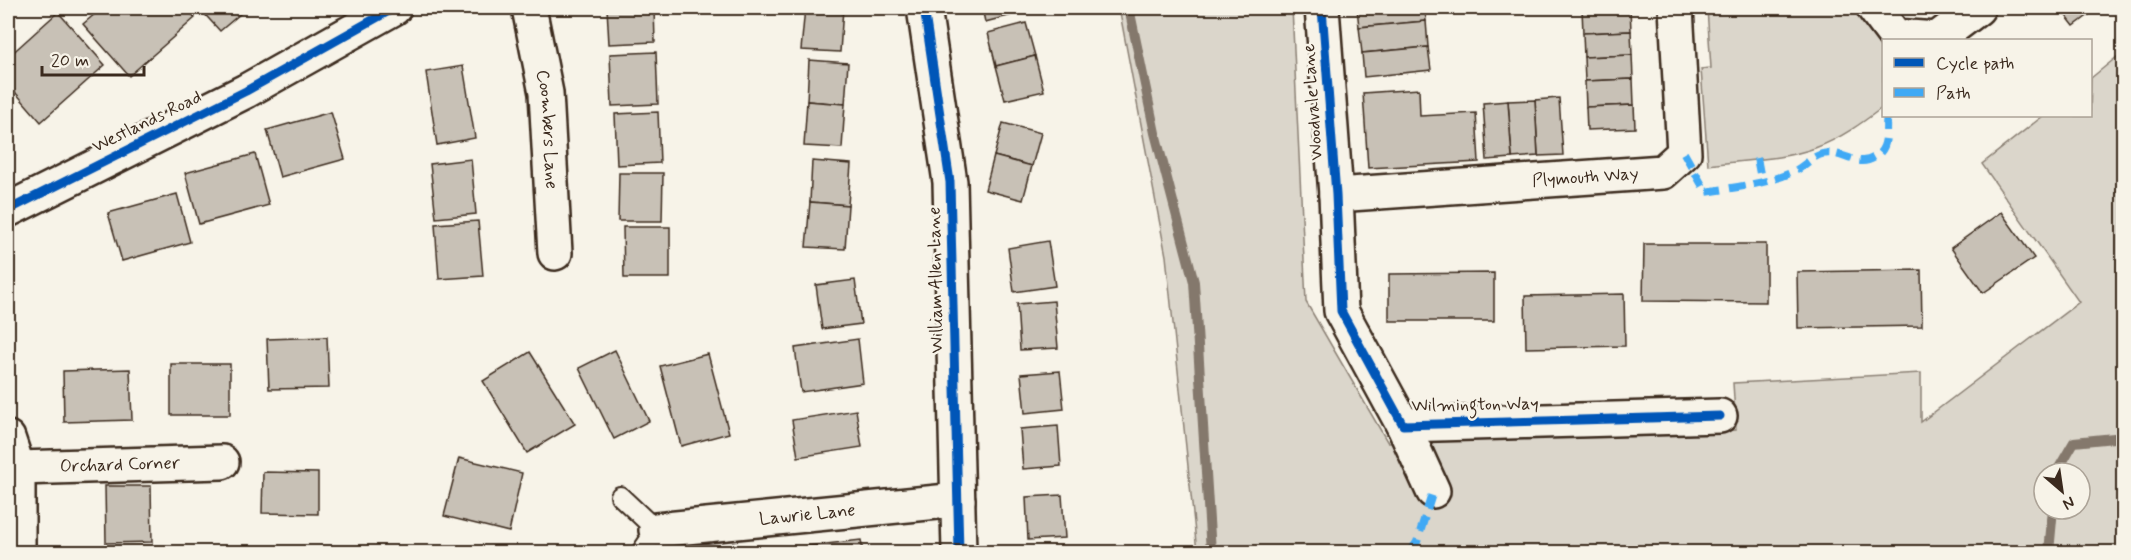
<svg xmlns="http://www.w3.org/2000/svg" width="2131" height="560" font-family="Mynerve,sans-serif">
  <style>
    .green { fill: #dbd6cb; stroke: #8b8074; stroke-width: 1.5; fill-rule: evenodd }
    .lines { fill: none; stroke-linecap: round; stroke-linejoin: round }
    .stream { stroke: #84786c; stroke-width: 10 }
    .building { fill: #c8c1b6; stroke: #3b2a1e; stroke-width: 1.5 }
    .service-casing { stroke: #3b2a1e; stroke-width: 22 }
    .minor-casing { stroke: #3b2a1e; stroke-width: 38 }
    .tertiary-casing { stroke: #3b2a1e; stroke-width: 38 }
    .service { stroke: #f7f3e8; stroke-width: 18 }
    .minor { stroke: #f7f3e8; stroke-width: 33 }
    .tertiary { stroke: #f7f3e8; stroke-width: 33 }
    .quiet { stroke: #3fa9f5; stroke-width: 8; stroke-dasharray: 15 8; stroke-linecap: butt }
    .cycleway-casing { stroke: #f7f3e8; stroke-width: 13 }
    .cycleway { stroke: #0057b8; stroke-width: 9 }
    .labels { text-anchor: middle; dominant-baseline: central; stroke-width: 5; stroke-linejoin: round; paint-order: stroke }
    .street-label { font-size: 18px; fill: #3b2a1e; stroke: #f7f3e8 }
  </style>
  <rect width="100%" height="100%" fill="#f7f3e8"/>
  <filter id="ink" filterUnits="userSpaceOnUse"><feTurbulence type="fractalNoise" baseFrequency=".0167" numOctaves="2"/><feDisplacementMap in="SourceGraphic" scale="12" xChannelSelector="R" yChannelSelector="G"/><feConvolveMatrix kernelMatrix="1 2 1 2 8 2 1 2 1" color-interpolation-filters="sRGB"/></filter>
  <g filter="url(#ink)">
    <g class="green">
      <path d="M1119,8h173l14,294 82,141 348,-13 -3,-47 188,-10v49l158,-120 -97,-138 61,-48h47l1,-38 32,-26v500h-926l-31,-296zM2044,473h36v36h-36z"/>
      <path d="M1707,8h146l30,41v58c-21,16 -43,32 -68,41 -33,12 -72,12 -107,17l-7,-96 10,-1z"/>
    </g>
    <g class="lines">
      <g class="stream">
        <path d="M1129,8l26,125 39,149 17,270"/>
        <path d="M2056,473l18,-31 50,-5"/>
        <path d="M2049,552l4,-43"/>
      </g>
    </g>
    <g class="building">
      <path d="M102,8h84l9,10 -66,58 -46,-52z"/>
      <path d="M199,8h48l-27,23z"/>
      <path d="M607,8h47l1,34 -46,2z"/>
      <path d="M805,8h38l-3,44 -39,-2z"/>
      <path d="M982,8h40l2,4 -39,10z"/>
      <path d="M1357,8h68l1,13 -67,6z"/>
      <path d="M1582,8h42l-42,1z"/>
      <path d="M1630,8l1,23 -48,2 -1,-24z"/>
      <path d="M2060,8h38l-24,18z"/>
      <path d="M58,12l47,53 -64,57 -33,-38v-27z"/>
      <path d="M1426,21l2,26 -66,6 -3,-26z"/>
      <path d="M1026,23l9,33 -39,10 -8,-33z"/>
      <path d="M1631,31l1,24 -48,2 -1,-24z"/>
      <path d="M1428,47l3,23 -67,7 -2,-24z"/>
      <path d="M656,52l2,52 -46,2 -2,-52z"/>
      <path d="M1632,55l1,24 -48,2 -1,-24z"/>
      <path d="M1035,56l9,35 -39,9 -9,-34z"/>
      <path d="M809,60l39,3 -3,41 -38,-3z"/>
      <path d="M463,66l12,72 -38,7 -11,-73z"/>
      <path d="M1633,79l1,26 -48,2 -1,-26z"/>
      <path d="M1419,89l1,27 56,-3 3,49 -111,6 -5,-75z"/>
      <path d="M1559,98l4,57 -25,1 -3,-56z"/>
      <path d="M1535,100l3,56 -26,2 -4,-57z"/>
      <path d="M807,101l38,3 -3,44 -38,-2z"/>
      <path d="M1508,101l4,57 -25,2 -4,-57z"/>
      <path d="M1634,105l1,23 -48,2 -1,-23z"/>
      <path d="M331,112l14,47 -65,18 -13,-47z"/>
      <path d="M658,112l2,51 -43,2 -2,-51z"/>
      <path d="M1003,123l38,10 -9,33 -38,-10z"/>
      <path d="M255,154l14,51 -70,19 -14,-51z"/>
      <path d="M994,156l38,10 -9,34 -38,-10z"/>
      <path d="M471,159l5,55 -40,4 -6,-54z"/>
      <path d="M812,161l39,3 -3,41 -38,-3z"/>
      <path d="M619,173h44l-1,48h-44z"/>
      <path d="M177,194l13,48 -68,19 -14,-48z"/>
      <path d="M810,202l38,3 -3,44 -39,-2z"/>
      <path d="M2001,212l33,46 -51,35 -32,-45z"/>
      <path d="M478,221l5,55 -44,3 -4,-55z"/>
      <path d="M623,227h47v51h-46z"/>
      <path d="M1048,241l7,45 -41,6 -6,-44z"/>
      <path d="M1644,244h122v58l-123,-1z"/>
      <path d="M1921,270l1,56 -124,2 -1,-56z"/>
      <path d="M1494,273v48h-105v-47z"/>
      <path d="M855,280l6,44 -39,5 -6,-44z"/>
      <path d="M1624,294l1,52 -99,2 -1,-52z"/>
      <path d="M1054,301l4,47 -38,2 -3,-46z"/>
      <path d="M327,337l2,51 -60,1 -2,-50z"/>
      <path d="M858,339l5,44 -62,9 -6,-44z"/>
      <path d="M615,350l34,71 -35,18 -35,-71z"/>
      <path d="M530,352l45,72 -48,29 -44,-72z"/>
      <path d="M708,354l21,79 -48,13 -21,-80z"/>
      <rect x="171" y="364" width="59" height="51"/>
      <path d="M130,369l2,51 -68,2 -1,-51z"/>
      <path d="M1060,371l4,38 -39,4 -4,-39z"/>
      <path d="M856,410l6,37 -64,10 -6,-37z"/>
      <path d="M1058,426l3,40 -38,3 -3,-40z"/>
      <path d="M459,458l63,15 -13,59 -65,-16z"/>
      <path d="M263,472l55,1v41l-56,-1z"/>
      <path d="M105,486h46l1,56 -46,1z"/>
      <path d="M1062,495l3,43 -37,2 -2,-43z"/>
      <path d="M861,540l2,12h-62l-1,-5z"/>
    </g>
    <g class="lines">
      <defs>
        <path id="service" d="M620,496l36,34 -15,22"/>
        <g id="minor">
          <path id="s1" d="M529,8l17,85 9,160"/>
          <path d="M924,8l26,174 9,370"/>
          <path d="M1322,8l14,187 5,116 62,114 317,-9"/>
          <path d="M1874,8l21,28 42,3 41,-31"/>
          <path id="s2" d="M1336,195l327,-23 21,-19 -8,-145"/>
          <path d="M1403,425l30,66"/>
          <path id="s3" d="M18,468l204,-6"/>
          <path id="s4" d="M656,530l302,-30"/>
        </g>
        <g id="tertiary">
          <path d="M8,210l238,-119 148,-83"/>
          <path d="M8,438l10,30v84"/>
        </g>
      </defs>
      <use href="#service" class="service-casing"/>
      <use href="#minor" class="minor-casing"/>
      <use href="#tertiary" class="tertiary-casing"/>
      <use href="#service" class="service"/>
      <use href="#minor" class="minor"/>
      <use href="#tertiary" class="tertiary"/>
      <g class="quiet">
        <path d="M1684,153l22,39c30,-5 61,-8 89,-21 9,-5 17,-14 27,-17 19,-5 35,15 53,3 16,-11 9,-26 12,-41"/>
        <path d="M1757,158l5,26"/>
        <path d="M1410,552l7,-10 16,-51"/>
      </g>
      <defs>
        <g id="cycleway">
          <path d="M924,8l26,174 9,370"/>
          <path d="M1322,8l14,187 5,116 62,114 317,-9"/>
          <path d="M8,210l238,-119 148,-83"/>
        </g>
      </defs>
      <use href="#cycleway" class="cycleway-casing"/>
      <use href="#cycleway" class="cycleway"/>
    </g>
  </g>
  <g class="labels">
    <g class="street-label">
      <text transform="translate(1313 102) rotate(-94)">Woodvale Lane</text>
      <text transform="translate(147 122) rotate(-26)">Westlands Road</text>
      <text stroke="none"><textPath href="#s1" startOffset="123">Coombers Lane</textPath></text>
      <text stroke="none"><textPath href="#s2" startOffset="250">Plymouth Way</textPath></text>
      <text transform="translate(936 280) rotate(-91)">William Allen Lane</text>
      <text transform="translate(1475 405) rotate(-1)">Wilmington Way</text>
      <text stroke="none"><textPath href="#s3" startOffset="102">Orchard Corner</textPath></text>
      <text stroke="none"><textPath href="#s4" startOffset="152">Lawrie Lane</textPath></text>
    </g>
  </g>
  <rect width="2131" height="560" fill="none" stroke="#f7f3e8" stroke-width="30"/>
  <rect x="15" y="15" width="2101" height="530" fill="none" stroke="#3b2a1e" stroke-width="2" filter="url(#ink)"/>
  <rect x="1882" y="39" width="210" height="78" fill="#f7f3e8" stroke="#aca397" stroke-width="1.5"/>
  <rect x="1894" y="58" width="30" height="9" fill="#0057b8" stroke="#aca397" stroke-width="1.5"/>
  <text x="1936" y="69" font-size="18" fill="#3b2a1e">Cycle path</text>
  <rect x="1894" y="88" width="30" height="9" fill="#3fa9f5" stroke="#aca397" stroke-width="1.5"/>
  <text x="1936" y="99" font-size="18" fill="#3b2a1e">Path</text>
  <g transform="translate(2062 491) rotate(151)"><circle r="28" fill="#f7f3e8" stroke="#aca397" stroke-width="1.5"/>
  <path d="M0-4.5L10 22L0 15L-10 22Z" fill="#3b2a1e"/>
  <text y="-9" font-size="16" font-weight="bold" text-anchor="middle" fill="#3b2a1e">N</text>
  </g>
  <path d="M42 66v9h102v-9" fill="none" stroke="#3b2a1e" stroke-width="3"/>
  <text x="51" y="66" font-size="18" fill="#3b2a1e" stroke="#f7f3e8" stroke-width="4.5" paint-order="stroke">20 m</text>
</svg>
